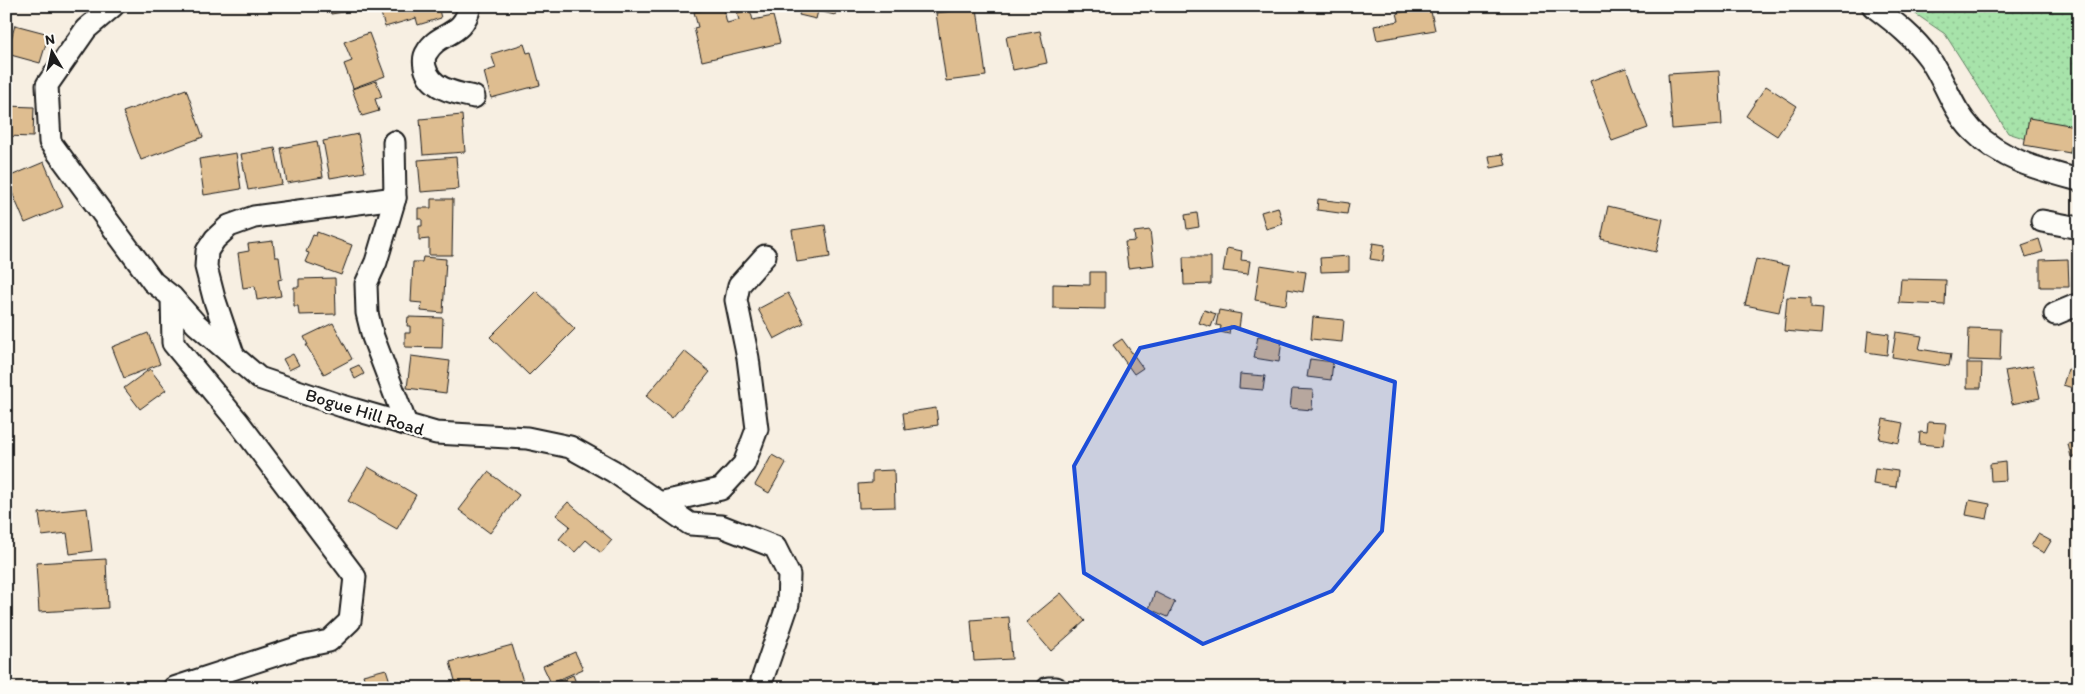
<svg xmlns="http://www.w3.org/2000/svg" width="2085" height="694" font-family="Itim,sans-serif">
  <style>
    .green { fill: url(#green-dots); stroke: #628063 }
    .building { fill: #debd90; stroke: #1c1c1c }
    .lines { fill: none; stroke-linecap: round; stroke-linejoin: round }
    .minor-casing { stroke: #1c1c1c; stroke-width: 25 }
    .minor { stroke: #fdfcf7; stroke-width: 21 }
    .marked { fill: #1d4ed8; fill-opacity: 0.2; stroke: #1d4ed8; stroke-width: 4; stroke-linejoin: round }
    .labels { text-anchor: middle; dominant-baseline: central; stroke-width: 4.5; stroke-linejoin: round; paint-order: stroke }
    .street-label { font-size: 18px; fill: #1c1c1c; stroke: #fdfcf7 }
  </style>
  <defs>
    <pattern id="green-dots" width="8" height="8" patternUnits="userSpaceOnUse" patternTransform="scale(1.25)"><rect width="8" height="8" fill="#a7e3aa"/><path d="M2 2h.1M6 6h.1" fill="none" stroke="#8fc292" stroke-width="1.8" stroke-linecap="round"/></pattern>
  </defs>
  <rect width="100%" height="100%" fill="#f7efe2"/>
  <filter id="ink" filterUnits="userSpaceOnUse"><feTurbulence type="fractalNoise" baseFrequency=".02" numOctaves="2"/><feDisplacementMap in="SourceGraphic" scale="10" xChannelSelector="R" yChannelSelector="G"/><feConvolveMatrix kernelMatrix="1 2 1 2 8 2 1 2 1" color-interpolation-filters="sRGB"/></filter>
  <g filter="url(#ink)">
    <path class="green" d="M1904,6h175v150l-71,-23 -63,-99z"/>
    <g class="building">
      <path d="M315,6h59l1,1 -44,7 -1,-5 -15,2z"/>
      <path d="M379,6h59l3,12 -23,7 -2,-7 -31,9z"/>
      <path d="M723,6l4,17 12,-3 -2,-7 13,-3 3,10 20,-4 7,27 -78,18 -8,-33 4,-1 -4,-15z"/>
      <path d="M802,6h35l-2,9 -17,-4 -2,8 -17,-4z"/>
      <path d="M1774,6h19l-2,6z"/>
      <path d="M1430,7l5,23 -58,10 -3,-14 25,-5 -2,-8z"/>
      <path d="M977,8l9,68 -40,5 -10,-68z"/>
      <path d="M15,25l34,9 -9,29 -33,-9z"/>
      <path d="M1040,31l7,32 -34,7 -7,-33z"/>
      <path d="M369,33l16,43 -32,12 -9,-24 8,-3 -8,-19z"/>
      <path d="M524,44l3,9 4,-1 9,33 -49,13 -7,-26 12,-4 -5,-14z"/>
      <path d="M1626,68l22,60 -36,13 -22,-60z"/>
      <path d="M1719,71l3,54 -50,4 -4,-55z"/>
      <path d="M376,81l6,16 -7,2 4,12 -17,5 -10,-27z"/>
      <path d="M1766,86l31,20 -20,30 -31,-20z"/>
      <path d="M186,89l17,48 -62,23 -18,-48z"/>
      <path d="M7,106l27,1 -1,30 -27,-1z"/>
      <path d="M462,115l3,37 -42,3 -3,-36z"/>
      <path d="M2029,118l46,8 -5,27 -46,-8z"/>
      <path d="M358,134l7,38 -35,6 -7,-37z"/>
      <path d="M317,141l6,36 -36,6 -6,-35z"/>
      <path d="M275,148l7,36 -34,6 -7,-36z"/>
      <path d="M236,153l5,36 -37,6 -5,-36z"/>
      <path d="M1503,154l3,11 -15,3 -2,-12z"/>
      <path d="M456,157l3,32 -38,3 -3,-32z"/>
      <path d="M44,162l19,45 -38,16 -19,-45z"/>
      <path d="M431,199h22l-1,56h-23v-16l-10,1v-14h3v-7h-4v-11h13z"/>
      <path d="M1318,199l31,4 -2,11 -30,-4z"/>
      <path d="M1608,206l55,13 -7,33 -55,-13z"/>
      <path d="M1278,207l5,17 -17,5 -5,-17z"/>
      <path d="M1197,213l2,14 -12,2 -2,-14z"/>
      <path d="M825,225l5,32 -33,5 -5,-32z"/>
      <path d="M1150,230l4,35 -26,3 -3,-26 10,-1 -1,-9z"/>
      <path d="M317,232l35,13 -11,30 -36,-13 4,-9 -3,-1 7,-17 3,1z"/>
      <path d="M2039,239l4,13 -17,5 -4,-12z"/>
      <path d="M273,241l2,16h4l3,22 -4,1 3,16 -24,4 -2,-14 -12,2 -5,-35 11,-2 -1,-7z"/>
      <path d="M1373,243l12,2 -2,16 -13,-2z"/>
      <path d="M1227,248l15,3 -1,9 9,1 -2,13 -25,-3z"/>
      <path d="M1349,256v15l-28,1 -1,-14z"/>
      <path d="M423,257l23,2 -3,54 -22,-2 1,-8 -11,-1 2,-40h9z"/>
      <path d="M1183,257h28v27l-27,1z"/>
      <path d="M1756,259l33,7 -10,46 -34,-7z"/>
      <path d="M2068,259l1,28h-29v-27z"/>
      <path d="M1260,265l46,7 -3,20 -15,-3 -2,16 -31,-5z"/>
      <path d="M1090,272h15v37l-52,-1v-24l37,1z"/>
      <path d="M335,278l1,36 -37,1 -1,-9h-4v-19h5v-8z"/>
      <path d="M1901,279l45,1 -1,25 -46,-2z"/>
      <path d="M536,291l39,38 -46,46 -39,-38z"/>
      <path d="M788,293l16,30 -30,16 -16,-30z"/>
      <path d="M1787,297l24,1v10l12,1 -2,25 -37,-3z"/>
      <path d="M1204,310l12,4 -5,13 -12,-4z"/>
      <path d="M1219,310l22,4 -2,14 -9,-2 -1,8 -9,-2 1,-6 -5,-1z"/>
      <path d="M408,317l35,1 -1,30 -37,-1v-14h5v-7h-3z"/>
      <path d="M1313,317l31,3 -2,22 -31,-3z"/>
      <path d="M333,323l19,36 -28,15 -18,-29h2l-4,-8z"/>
      <path d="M1969,328l32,1 -1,32 -32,-1z"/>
      <path d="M1868,331l21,3 -2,21 -21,-3z"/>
      <path d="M1896,332l26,4 -3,13 32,5 -2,12 -57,-9z"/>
      <path d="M148,333l12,31 -36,14 -12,-31z"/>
      <path d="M1258,336l24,4 -3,22 -25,-4z"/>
      <path d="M1122,339l21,29 -9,6 -21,-29z"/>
      <path d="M684,351l26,21 -38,46 -26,-22z"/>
      <path d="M293,354l6,11 -10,5 -6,-11z"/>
      <path d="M411,356l39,5 -4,32 -39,-5z"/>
      <path d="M1310,359l23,3 -2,18 -24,-3z"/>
      <path d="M1967,363h15l-1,25h-14z"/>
      <path d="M359,365l5,9 -9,5 -5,-10z"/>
      <path d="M2033,366l7,32 -28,6 -7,-33z"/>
      <path d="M150,369l16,21 -26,19 -16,-21z"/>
      <path d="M2068,369l11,3v18l-16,-5z"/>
      <path d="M1240,374l25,2 -2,14 -24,-2z"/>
      <path d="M1292,389l21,1 -1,20 -22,-2z"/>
      <path d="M936,408l2,17 -33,5 -2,-17z"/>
      <path d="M1883,419l20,4 -4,20 -20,-4z"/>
      <path d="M1928,422l18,1 -3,23 -24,-2 1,-12 7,1z"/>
      <path d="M2079,442v14l-8,1 -3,-13z"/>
      <path d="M772,455l14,8 -17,30 -14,-8z"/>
      <path d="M2005,462l1,18 -15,1 -1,-17z"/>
      <path d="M368,467l48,28 -19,34 -49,-28z"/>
      <path d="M1875,468l23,3 -2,16 -23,-3z"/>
      <path d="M894,470l1,37 -36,1 -1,-24 14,-1v-12z"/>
      <path d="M488,472l31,23 -29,38 -31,-23z"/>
      <path d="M1969,500l21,4 -3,15 -21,-4z"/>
      <path d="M568,502l44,38 -11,13 -15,-13 -11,12 -16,-13 11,-13 -14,-11z"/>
      <path d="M87,508l5,43 -22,3 -3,-21 -25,3 -3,-23z"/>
      <path d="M2038,534l13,7 -7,12 -13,-7z"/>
      <path d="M106,559l2,49 -69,4 -3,-49z"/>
      <path d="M1155,592l20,10 -7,15 -19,-8z"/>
      <path d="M1061,593l24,28 -34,30 -25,-29z"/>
      <path d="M1009,617l3,42 -38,2 -3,-41z"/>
      <path d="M512,645l13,43h-68l-7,-26z"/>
      <path d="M575,652l8,17 -32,14 -8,-17z"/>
      <path d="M386,669l6,19h-41l-1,-3 15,-4 -2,-6z"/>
      <path d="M573,675l5,13h-24l-2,-4z"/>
      <path d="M594,682l3,6h-17z"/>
    </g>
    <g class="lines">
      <defs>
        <g id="minor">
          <path d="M113,6l-27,23 -39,56 3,57 103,140 19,15 24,27 63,54 83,28 94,27 91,5 43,9 43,24 77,53 31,2 54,21 14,28 -1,29 -26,76v8"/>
          <path d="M470,6c-7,32 -31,25 -43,46 -3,4 -3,10 -2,15 5,22 30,26 49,30"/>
          <path d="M1873,6c21,16 40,30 56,52 16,23 23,51 43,72 29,30 69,40 107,50"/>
          <path d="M394,142l1,56 -19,64 -10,22 1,29 6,24 33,87"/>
          <path d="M2042,221l37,7"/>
          <path d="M172,297l1,46 66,80 116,154 -5,44 -21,20 -29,6 -126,41"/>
          <path d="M2055,314l24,-10"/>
          <path d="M234,357l-20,-59 -8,-31 1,-16 8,-12 14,-13 25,-9 141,-19"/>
          <path d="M659,503l62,-14 23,-25 13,-35 -9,-71 -12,-58 3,-15 26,-29"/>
          <path d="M1048,688h8"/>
        </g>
      </defs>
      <use href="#minor" class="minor-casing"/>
      <use href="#minor" class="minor"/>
    </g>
  </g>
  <path class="marked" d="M1234,327l161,55 -13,149 -50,60 -129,53 -119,-71 -10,-107 66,-118z"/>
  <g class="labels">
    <g class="street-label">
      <text transform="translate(365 412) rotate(17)">Bogue Hill Road</text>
    </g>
  </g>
  <rect width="2085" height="694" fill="none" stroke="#fdfcf7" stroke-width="25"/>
  <rect x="12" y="12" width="2060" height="669" fill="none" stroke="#1c1c1c" stroke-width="2" filter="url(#ink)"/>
  <g transform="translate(52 52) rotate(351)" stroke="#fdfcf7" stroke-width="4" paint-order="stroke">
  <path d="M0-4L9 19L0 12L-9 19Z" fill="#1c1c1c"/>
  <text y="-8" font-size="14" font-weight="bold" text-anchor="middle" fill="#1c1c1c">N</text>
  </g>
</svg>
